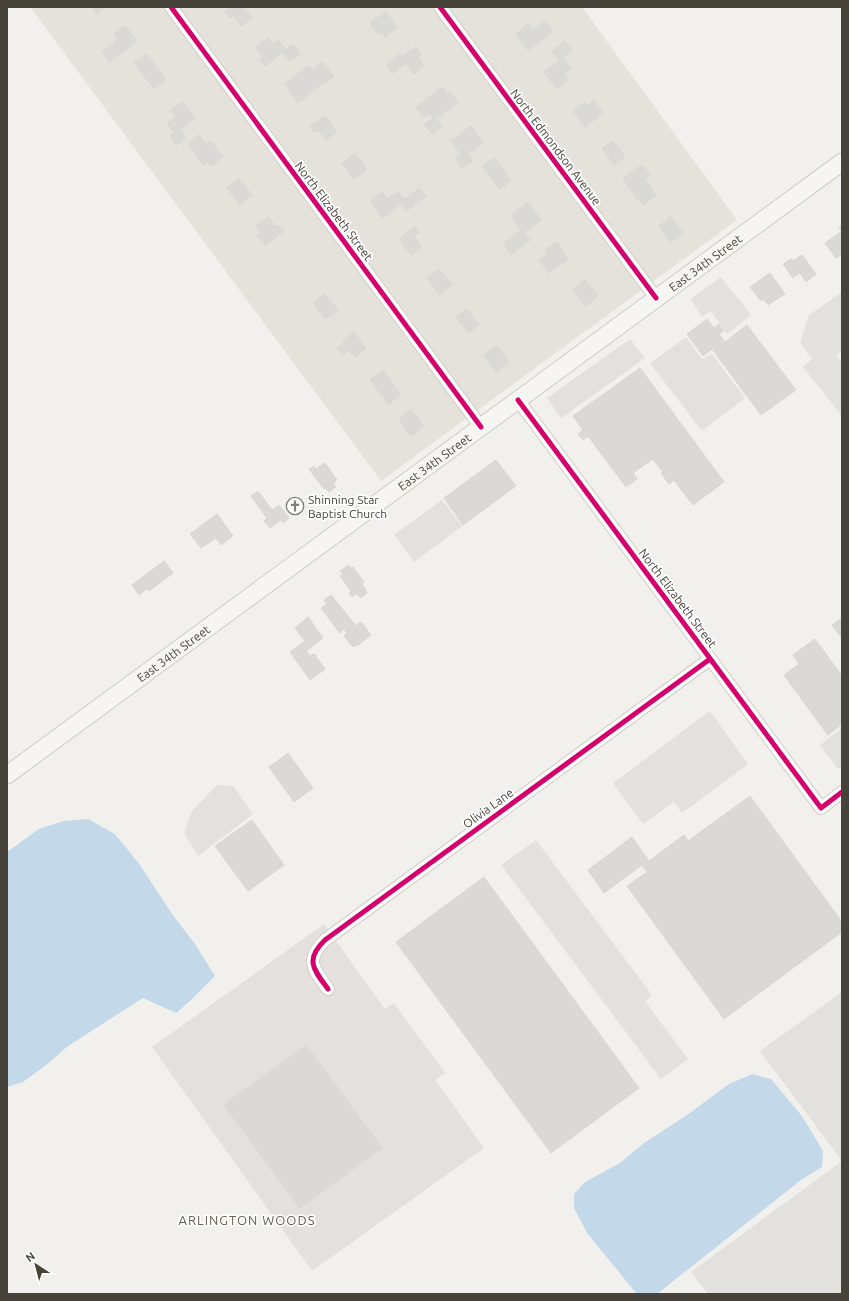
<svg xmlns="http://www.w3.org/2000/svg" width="849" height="1301" font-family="Ubuntu,sans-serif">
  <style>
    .residential { fill: #e5e2dc }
    .industrial { fill: #e3e0dd }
    .parking { fill: #e3e1de }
    .water { fill: #c3d9ea }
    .building { fill: #dbd9d5; stroke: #d9d7d3 }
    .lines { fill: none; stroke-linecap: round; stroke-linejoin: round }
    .minor-casing { stroke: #cfceca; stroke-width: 14 }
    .secondary-casing { stroke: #cfcdc5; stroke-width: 19 }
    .minor { stroke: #fdfdfc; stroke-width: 12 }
    .secondary { stroke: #f6f5f1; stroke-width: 17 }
    .cycleway-casing { stroke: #fff; stroke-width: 8 }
    .cycleway { stroke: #d6006c; stroke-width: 5 }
    .labels { text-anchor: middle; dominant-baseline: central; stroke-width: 3.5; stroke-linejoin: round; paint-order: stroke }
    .street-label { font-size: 12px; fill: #47423a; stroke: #fff }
    .poi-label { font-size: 12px; fill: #47423a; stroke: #fff; text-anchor: start }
    .neighbourhood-label { font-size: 13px; letter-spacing: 1px; fill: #686052; stroke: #fff }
  </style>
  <rect width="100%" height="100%" fill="#f1f0ed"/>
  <path class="residential" d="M30,7h552l155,213 -356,261z"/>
  <path class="industrial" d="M324,924l160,224 -172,123 -160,-224z"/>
  <g class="parking">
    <path d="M721,277l30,38 -24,19 -16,-23 -9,6 -11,-18z"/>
    <path d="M842,292v59l-6,4 6,8v53l-39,-49 9,-8 -12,-17 9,-27z"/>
    <path d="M686,337l16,22 10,-5 33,44 -43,33 -52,-68z"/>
    <path d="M630,339l15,19 -84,60 -14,-20z"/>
    <path d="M442,500l20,26 -48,36 -20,-27z"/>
    <path d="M710,711l38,53 -66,49 -8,-11 -31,22 -30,-41z"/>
    <path d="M842,728v39l-4,2 -18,-24z"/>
    <path d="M217,785l16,1 20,28 -55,42 -14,-23 8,-22z"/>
    <path d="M536,840l116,155 -7,6 43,58 -27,20 -160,-214z"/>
    <path d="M345,982l21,28 -31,22 -21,-27z"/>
    <path d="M842,992v302h-134l-17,-22 151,-111 -82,-110z"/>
    <path d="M394,1003l51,70 -11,8v82l-73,55 -26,-35 49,-35 -57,-78 23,-18 25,-36z"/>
  </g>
  <g class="water">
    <path d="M88,819l27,15 25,31 32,49 23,30 20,32 -25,25 -14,12 -33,-15 -75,48 -23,20 -22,16 -16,5v-235l32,-23 25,-8z"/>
    <path d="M752,1074l19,5 31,37 21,35 -1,16 -21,13 -144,114 -21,-1 -49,-60 -13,-25v-14l11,-12 35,-19 24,-20 43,-28 42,-31z"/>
  </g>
  <g class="building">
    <path d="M92,7h14l-9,7z"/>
    <path d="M228,7h16l8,11 -11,8 -7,-10 -4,2 -5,-7 4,-2z"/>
    <path d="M386,12l11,16 -13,9 -3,-5 -3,2 -8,-11z"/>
    <path d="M545,21l8,11 -25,18 -12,-16 12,-10 5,6z"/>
    <path d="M125,26l12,15 -28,21 -7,-10 16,-12 -4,-6z"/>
    <path d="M268,38l5,6 5,-4 8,10 7,-6 7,10 -10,7 -7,-9 -18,14 -5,-7 3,-2 -7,-10z"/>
    <path d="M565,41l7,10 -9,6 8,12 -7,5 4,6 -11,9 -13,-17 16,-11 -8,-10z"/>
    <path d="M416,47l6,7 -4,3 6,9 -10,8 -8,-11 -13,10 -6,-9 13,-10 2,3z"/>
    <path d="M147,54l19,26 -12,9 -20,-26z"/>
    <path d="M323,62l11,15 -12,8v-1l-3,2 -21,17 -14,-19 19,-14 6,-4 3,4z"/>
    <path d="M442,87l5,7 3,-2 8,10 -22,17 6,7 -10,8 -8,-9 9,-7 -4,-5 -5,4 -8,-10z"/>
    <path d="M594,100l9,13 -18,14 -12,-16 12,-9 3,3z"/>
    <path d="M182,102l13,16 -15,12 6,8 -10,7 -6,-9 4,-3 -7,-9 9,-7 -5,-7z"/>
    <path d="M325,116l12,16 -11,8 -7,-10 -4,2 -5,-6z"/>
    <path d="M471,126l12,17 -12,9 -2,-3 -3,2 7,10 -11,7 -7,-10 6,-4 -10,-13z"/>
    <path d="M199,135l7,9 5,-3 12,16 -12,9 -4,-5 -4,4 -15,-22z"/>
    <path d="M613,141l12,16 -11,8 -12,-17z"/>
    <path d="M355,153l12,16 -13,10 -12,-16z"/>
    <path d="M494,158l12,15h-1l6,8 -11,9 -18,-24z"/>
    <path d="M642,165l8,10 -5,5 11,15 -13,10 -4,-6 -1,1 -15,-22z"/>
    <path d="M239,179l13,16 -12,10 -13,-17z"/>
    <path d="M420,188l6,8 -20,15 -6,-8 -6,4 1,2 -12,9 -13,-17 12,-9 6,7 10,-7 6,8z"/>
    <path d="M528,203l13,17 -17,12 6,8 -19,14 -8,-11 18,-13 -10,-15z"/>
    <path d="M268,217l8,10 2,-2 6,6 -19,14 -8,-10 3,-3 -4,-6z"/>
    <path d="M671,217l12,16 -12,9 -12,-16z"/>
    <path d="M842,224v31l-6,3 -11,-15 17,-12 -3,-4z"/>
    <path d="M415,226l4,6 -5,4 8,11 -11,8 -12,-16z"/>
    <path d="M557,242l11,17 -19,14 -10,-13 9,-6 -3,-4z"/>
    <path d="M802,255l14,19 -10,8 -6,-9 -7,5 -10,-14 8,-5 2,2z"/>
    <path d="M439,269l13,16 -12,10 -13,-17z"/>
    <path d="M770,273l15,21 -17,11 -5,-6 -2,2 -11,-14z"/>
    <path d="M585,280l13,16 -12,10 -13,-17z"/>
    <path d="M325,294l13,16 -13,9 -12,-16z"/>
    <path d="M467,309l12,16 -10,8 -13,-16z"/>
    <path d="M707,319l7,9 5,-4 5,7 -5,3 6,8 22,-17 49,65 -35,25 -49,-66 -9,7 -16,-22z"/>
    <path d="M354,332l12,17 -11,8 -6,-7 -7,5 -5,-7 7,-5 -1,-2z"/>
    <path d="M497,346l12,16 -13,10 -12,-17z"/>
    <path d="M640,368l84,114 -31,23 -19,-25 -5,4 -8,-11 2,-1 -10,-13 -20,14 4,6 -11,8 -38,-51 -5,4 -5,-6 5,-4 -10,-14z"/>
    <path d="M383,370l18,25 -13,9 -18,-24z"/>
    <path d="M411,409l13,17 -13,10 -12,-17z"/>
    <path d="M496,460l20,26 -53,39 -19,-27z"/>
    <path d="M325,463l12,17 -4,3 3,4 -7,5 -4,-4 -1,1 -15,-20 5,-3 2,3z"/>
    <path d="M258,491l14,19 7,-5 10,13 -6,5 -2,-3 -11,8 -6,-7 3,-3 -16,-22z"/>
    <path d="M217,514l16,22 -12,9 -5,-7 -15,10 -11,-14z"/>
    <path d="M164,561l9,12 -24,18 -1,-3 -9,7 -7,-10z"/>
    <path d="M349,565l2,3 2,-1 11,15 -2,1 5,10 -6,5 -4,-4 -5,3 -3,-4 2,-2 -11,-15 3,-1 -3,-4z"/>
    <path d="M331,595l25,31 5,-4 10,13 -14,11 -1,-1 -3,2 -9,-11 3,-3 -3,-4 -4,4 -19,-25 6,-4 -3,-4z"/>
    <path d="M308,617l15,21 -17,13 4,5 4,-2 11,15 -15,11 -20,-28 15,-11 -10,-13z"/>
    <path d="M842,618v20l-10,-13z"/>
    <path d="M815,639l27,37v48l-14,11 -44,-60 15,-11 -6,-9z"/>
    <path d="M288,753l25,35 -19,14 -25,-35z"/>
    <path d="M750,796l92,126v10l-118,87 -97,-133 20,-14 -5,-7 -38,28 -16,-23 44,-33 17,24 35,-26 4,6z"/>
    <path d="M252,820l32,45 -36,26 -33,-45z"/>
    <path d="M484,877l155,211 -88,65 -155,-211z"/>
    <path d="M306,1045l76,103 -82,60 -76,-103z"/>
  </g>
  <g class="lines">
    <defs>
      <g id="minor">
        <path d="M171,7l310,420"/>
        <path d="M440,7l216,291"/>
        <path d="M518,400l303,408 21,-16"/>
        <path d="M328,989c-14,-19 -24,-29 -3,-49l385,-281"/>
      </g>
      <g id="secondary">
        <path id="s1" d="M7,775l835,-613"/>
      </g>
    </defs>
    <use href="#minor" class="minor-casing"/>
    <use href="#secondary" class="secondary-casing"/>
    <use href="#minor" class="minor"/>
    <use href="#secondary" class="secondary"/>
    <defs>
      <g id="cycleway">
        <path d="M171,7l310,420"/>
        <path d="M440,7l216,291"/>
        <path d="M518,400l303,408 21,-16"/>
        <path d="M328,989c-14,-19 -24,-29 -3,-49l385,-281"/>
      </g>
    </defs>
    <use href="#cycleway" class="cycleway-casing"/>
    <use href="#cycleway" class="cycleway"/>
  </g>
  <defs>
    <symbol id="church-ring" viewBox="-11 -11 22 22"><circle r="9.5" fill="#fff" stroke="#827f79" stroke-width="1.5"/><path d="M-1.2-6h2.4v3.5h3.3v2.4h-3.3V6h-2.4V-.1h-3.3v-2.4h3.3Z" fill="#827f79"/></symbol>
  </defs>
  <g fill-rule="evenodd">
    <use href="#church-ring" x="285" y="496" width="20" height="20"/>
  </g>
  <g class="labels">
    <g class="street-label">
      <text transform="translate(556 147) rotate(53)">North Edmondson Avenue</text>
      <text transform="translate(334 211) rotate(53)">North Elizabeth Street</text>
      <text stroke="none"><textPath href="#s1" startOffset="866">East 34th Street</textPath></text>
      <text stroke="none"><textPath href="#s1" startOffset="530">East 34th Street</textPath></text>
      <text transform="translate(678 598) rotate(53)">North Elizabeth Street</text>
      <text stroke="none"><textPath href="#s1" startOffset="206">East 34th Street</textPath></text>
      <text transform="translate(488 808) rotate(-36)">Olivia Lane</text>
    </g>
    <g class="poi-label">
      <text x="308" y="499">Shinning Star<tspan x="308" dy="14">Baptist Church</tspan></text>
    </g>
    <g class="neighbourhood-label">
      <text x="247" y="1220">ARLINGTON WOODS</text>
    </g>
  </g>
  <rect width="849" height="1301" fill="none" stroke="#47423a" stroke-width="16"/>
  <g transform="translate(36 1265) rotate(324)" stroke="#ffffff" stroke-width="3" paint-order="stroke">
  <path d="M0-3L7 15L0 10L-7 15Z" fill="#47423a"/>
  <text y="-6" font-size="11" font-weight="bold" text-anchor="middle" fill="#47423a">N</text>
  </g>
</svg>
